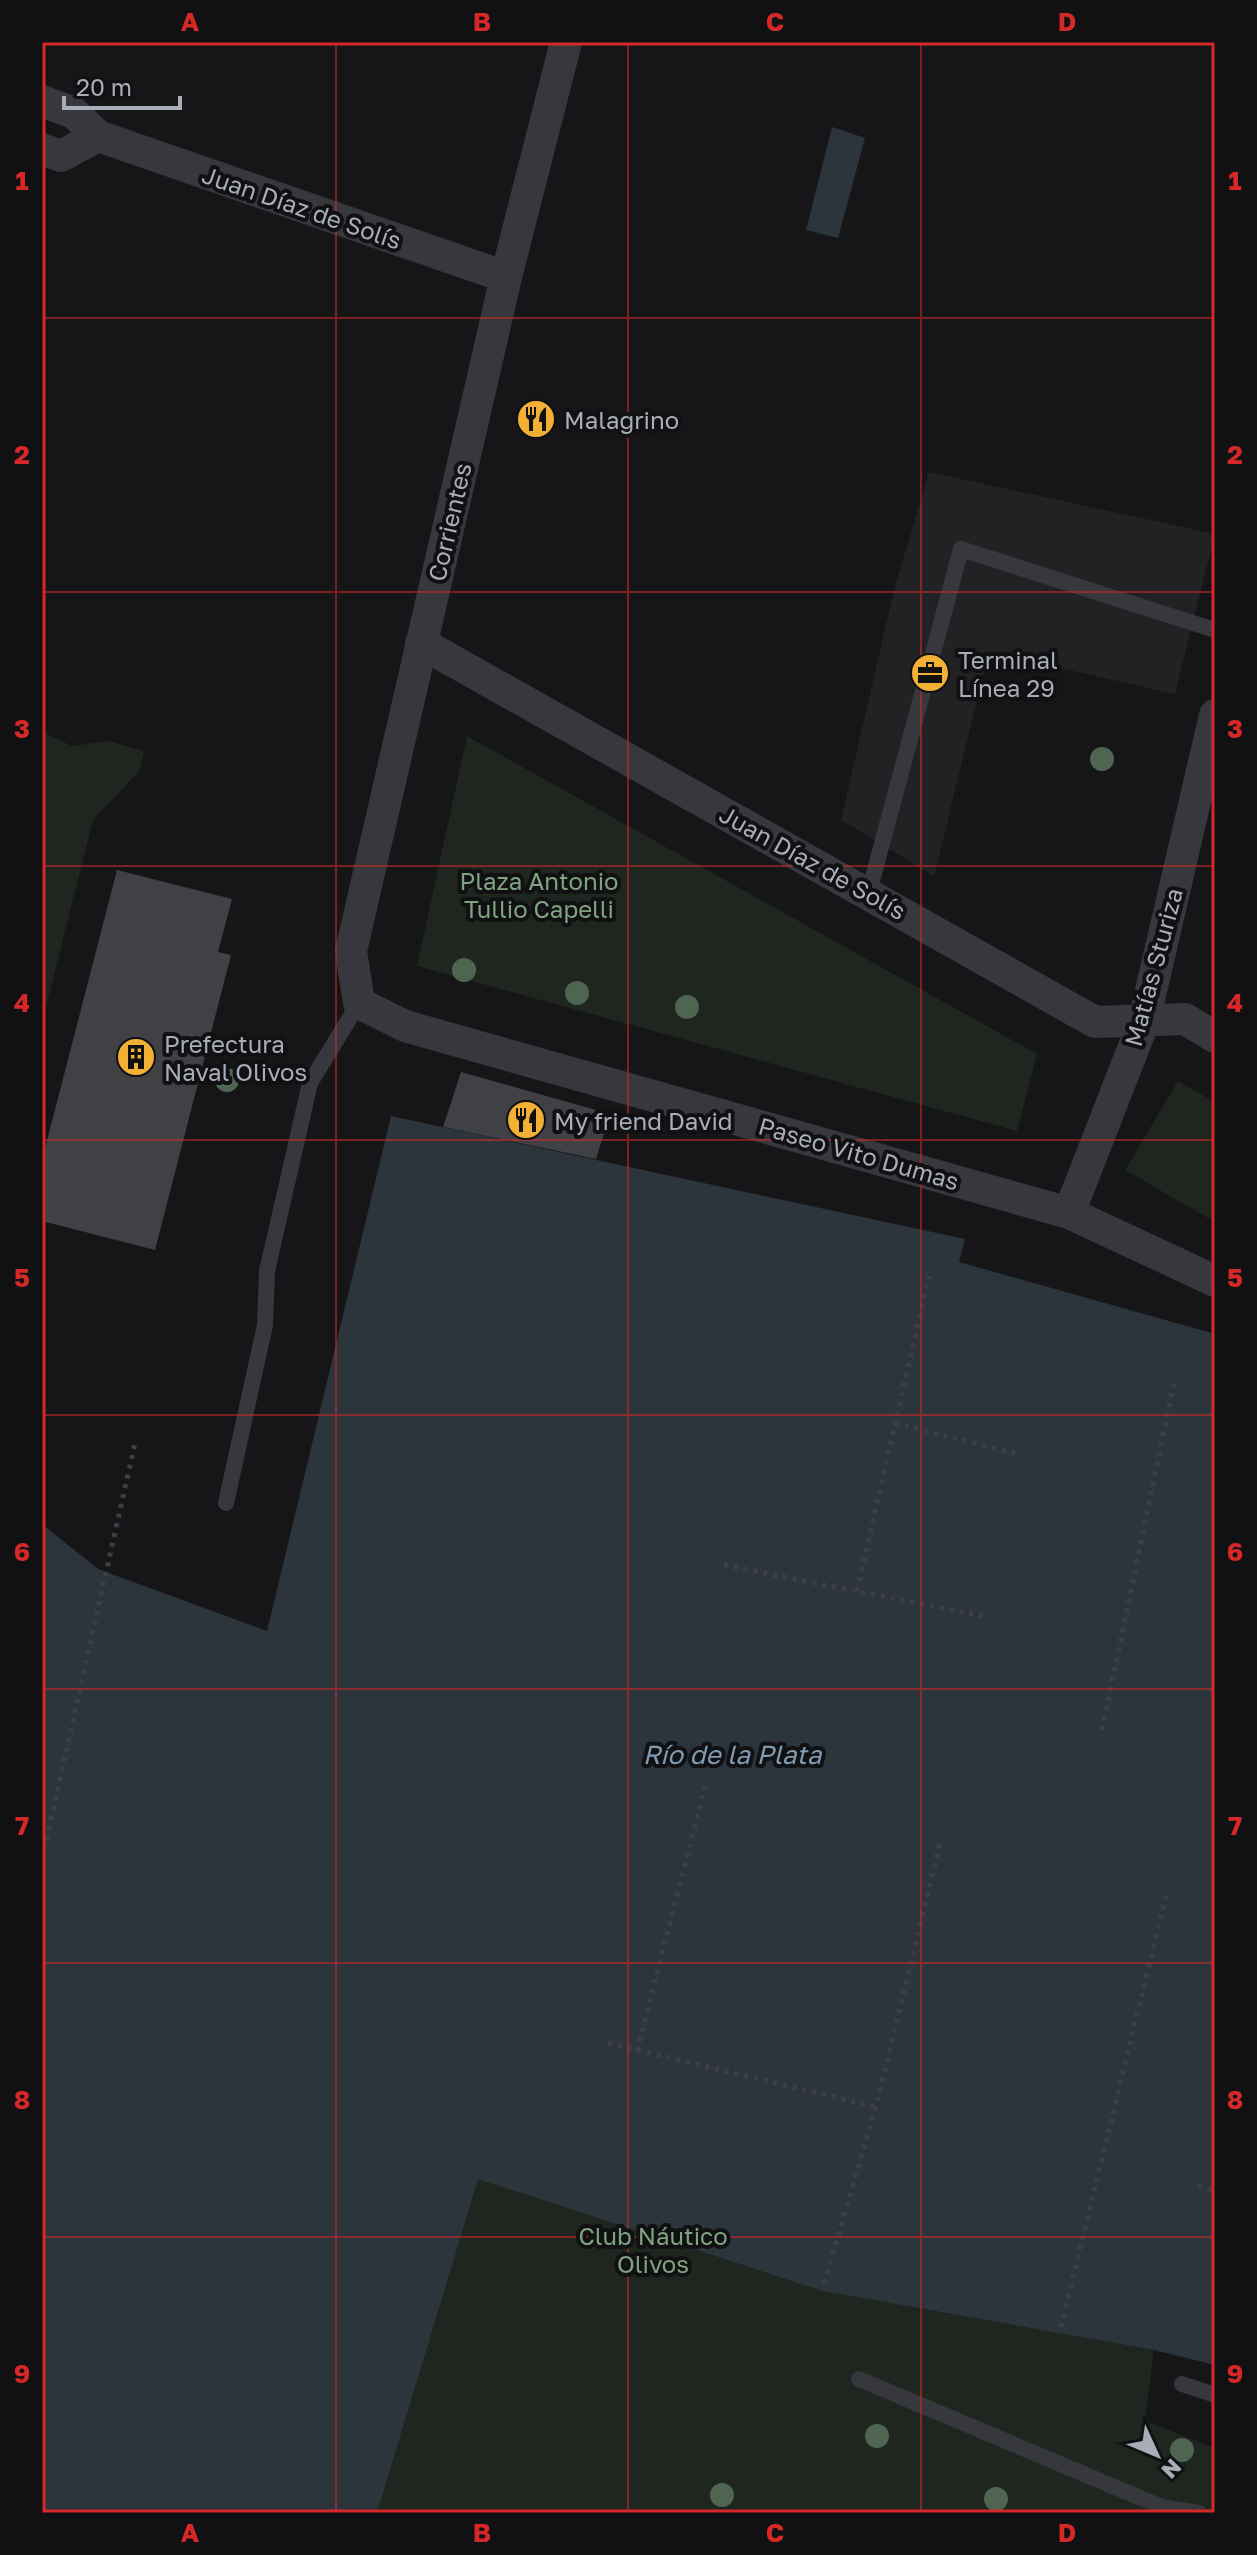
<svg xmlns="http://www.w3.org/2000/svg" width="1257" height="2555" font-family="'Golos Text',sans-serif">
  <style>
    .built { fill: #222225 }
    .green { fill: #1e261f }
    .water { fill: #2c353c }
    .building { fill: #404145 }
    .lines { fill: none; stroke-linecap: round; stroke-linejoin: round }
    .path { stroke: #3d3f44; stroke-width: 5; stroke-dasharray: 4 6; stroke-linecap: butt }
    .lane { stroke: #37383d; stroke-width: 16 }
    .street { stroke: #37383d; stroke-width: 32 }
    .tree { fill: #506452 }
    .grid { fill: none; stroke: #d62828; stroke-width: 2; stroke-opacity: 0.55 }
    .labels { text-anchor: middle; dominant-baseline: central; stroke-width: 8; stroke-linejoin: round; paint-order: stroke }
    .street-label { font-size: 24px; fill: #a8adb8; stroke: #111113 }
    .poi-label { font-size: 24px; fill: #a8adb8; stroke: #111113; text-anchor: start }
    .park-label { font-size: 24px; fill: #7fa381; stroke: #111113 }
    .water-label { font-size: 26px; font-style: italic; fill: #7f9bb3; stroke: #111113 }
    .neatline { fill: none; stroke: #d62828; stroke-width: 3 }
    .grid-label { font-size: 26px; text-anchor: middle; font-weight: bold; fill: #d62828 }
  </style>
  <rect width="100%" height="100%" fill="#161618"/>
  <path class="built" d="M929,472l286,62 -40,160 -186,-42 -55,224 -93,-56 53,-230z"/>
  <g class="green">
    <path d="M42,732l30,14 37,-5 35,10 -4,19 -47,50 -51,202z"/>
    <path d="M467,736l570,318 -20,77 -600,-165z"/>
    <path d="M1178,1081l37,21v120l-90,-52z"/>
    <path d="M552,1658l360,649 242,43 -9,71 70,27v65h-866z"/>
  </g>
  <g class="water">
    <path d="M832,127l33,11 -27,100 -32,-8z"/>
    <path d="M391,1116l574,123 -6,23 256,72v1031l-61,-15 -331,-59 -345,-112 -101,334h-335v-989l56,45 169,62z"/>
  </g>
  <g class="building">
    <path d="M117,870l115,29 -14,53 13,3 -76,295 -113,-29v-61z"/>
    <path d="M461,1072l149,42 -14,45 -153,-32z"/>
  </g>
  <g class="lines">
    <g class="path">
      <path d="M895,1423l126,32"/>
      <path d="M724,1565l259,51"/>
      <path d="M857,1591l72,-315"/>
      <path d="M1102,1730l73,-352"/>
      <path d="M42,1859l93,-416"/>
      <path d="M608,2043l268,64"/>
      <path d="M637,2051l70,-272"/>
      <path d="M1198,2186l17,5"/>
      <path d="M824,2283l52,-176 65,-268"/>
      <path d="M1061,2327l105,-431"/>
    </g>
    <g class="lane">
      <path d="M869,892l92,-343 254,81"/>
      <path d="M226,1503l39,-178 2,-54 43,-188 49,-80"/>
      <path d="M859,2379l303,128 37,6"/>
      <path d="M1182,2384l33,11"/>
    </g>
    <g class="street">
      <path d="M566,42l-60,235 -155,674 8,52 46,23 664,187 146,68"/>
      <path d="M42,101l32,12 24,23 408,141"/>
      <path d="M42,149l19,7 37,-20"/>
      <path d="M421,643l674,379 90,-3 30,18"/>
      <path d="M1069,1213l75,-192 71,-306"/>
    </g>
  </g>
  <g class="tree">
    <circle cx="1102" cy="759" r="12"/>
    <circle cx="464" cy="970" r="12"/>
    <circle cx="577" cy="993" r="12"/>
    <circle cx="687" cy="1007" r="12"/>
    <circle cx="227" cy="1080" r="12"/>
    <circle cx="877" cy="2436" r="12"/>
    <circle cx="1182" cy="2450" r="12"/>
    <circle cx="722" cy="2495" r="12"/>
    <circle cx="996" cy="2499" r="12"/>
  </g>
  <path class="grid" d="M336,42v2471M628,42v2471M921,42v2471M42,318h1173M42,592h1173M42,866h1173M42,1140h1173M42,1415h1173M42,1689h1173M42,1963h1173M42,2237h1173"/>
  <defs>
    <symbol id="restaurant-disc" viewBox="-11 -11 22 22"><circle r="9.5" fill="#f2b134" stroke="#111113"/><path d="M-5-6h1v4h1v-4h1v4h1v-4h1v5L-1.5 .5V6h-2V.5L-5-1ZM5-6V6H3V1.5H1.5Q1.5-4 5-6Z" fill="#111"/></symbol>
    <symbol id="office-disc" viewBox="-11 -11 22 22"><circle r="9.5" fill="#f2b134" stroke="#111113"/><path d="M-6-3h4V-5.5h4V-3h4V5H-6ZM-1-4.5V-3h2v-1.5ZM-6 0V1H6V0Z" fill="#111"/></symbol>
    <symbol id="building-disc" viewBox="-11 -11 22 22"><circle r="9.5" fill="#f2b134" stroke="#111113"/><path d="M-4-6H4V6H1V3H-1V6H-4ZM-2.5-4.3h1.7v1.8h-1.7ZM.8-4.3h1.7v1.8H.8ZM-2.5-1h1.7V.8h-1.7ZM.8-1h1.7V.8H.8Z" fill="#111"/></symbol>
  </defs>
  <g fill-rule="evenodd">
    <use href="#restaurant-disc" x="514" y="397" width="44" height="44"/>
    <use href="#office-disc" x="908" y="651" width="44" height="44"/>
    <use href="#building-disc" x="114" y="1035" width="44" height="44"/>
    <use href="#restaurant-disc" x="504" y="1098" width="44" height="44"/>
  </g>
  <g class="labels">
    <g class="street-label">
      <text transform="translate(302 207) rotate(19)">Juan Díaz de Solís</text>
      <text transform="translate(449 522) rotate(-77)">Corrientes</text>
      <text transform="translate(813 862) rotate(29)">Juan Díaz de Solís</text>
      <text transform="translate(1153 967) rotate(-75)">Matías Sturiza</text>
      <text transform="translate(859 1153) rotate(16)">Paseo Vito Dumas</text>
    </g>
    <g class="poi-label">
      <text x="564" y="419">Malagrino</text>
      <text x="958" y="659">Terminal<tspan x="958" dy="28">Línea 29</tspan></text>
      <text x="164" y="1043">Prefectura<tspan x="164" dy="28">Naval Olivos</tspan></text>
      <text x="554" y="1120">My friend David</text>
    </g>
    <g class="park-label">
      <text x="539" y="880">Plaza Antonio<tspan x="539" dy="28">Tullio Capelli</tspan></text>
      <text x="653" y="2235">Club Náutico<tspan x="653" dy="28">Olivos</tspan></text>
    </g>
    <g class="water-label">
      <text x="732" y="1754">Río de la Plata</text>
    </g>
  </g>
  <rect width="1257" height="2555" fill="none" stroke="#111113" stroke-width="88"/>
  <g transform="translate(1157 2455) rotate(134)" stroke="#111113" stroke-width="6" paint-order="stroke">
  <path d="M0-6L14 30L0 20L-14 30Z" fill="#a8adb8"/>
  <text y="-12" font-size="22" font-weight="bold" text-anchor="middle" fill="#a8adb8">N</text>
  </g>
  <path d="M64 96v12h116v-12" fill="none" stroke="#a8adb8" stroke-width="4"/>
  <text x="76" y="96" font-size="24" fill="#a8adb8" stroke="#111113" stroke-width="6" paint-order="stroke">20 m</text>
  <rect x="44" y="44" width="1169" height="2467" class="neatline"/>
  <g class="grid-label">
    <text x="190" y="31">A</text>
    <text x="482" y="31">B</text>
    <text x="775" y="31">C</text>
    <text x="1067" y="31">D</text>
    <text x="22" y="190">1</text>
    <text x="1235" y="190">1</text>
    <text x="22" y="464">2</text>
    <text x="1235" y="464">2</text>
    <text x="22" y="738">3</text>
    <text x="1235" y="738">3</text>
    <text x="22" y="1012">4</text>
    <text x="1235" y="1012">4</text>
    <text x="22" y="1287">5</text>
    <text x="1235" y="1287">5</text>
    <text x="22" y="1561">6</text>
    <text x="1235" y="1561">6</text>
    <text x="22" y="1835">7</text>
    <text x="1235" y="1835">7</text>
    <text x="22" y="2109">8</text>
    <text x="1235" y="2109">8</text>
    <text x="22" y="2383">9</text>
    <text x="1235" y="2383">9</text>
    <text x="190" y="2542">A</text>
    <text x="482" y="2542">B</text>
    <text x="775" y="2542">C</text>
    <text x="1067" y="2542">D</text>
  </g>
</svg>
